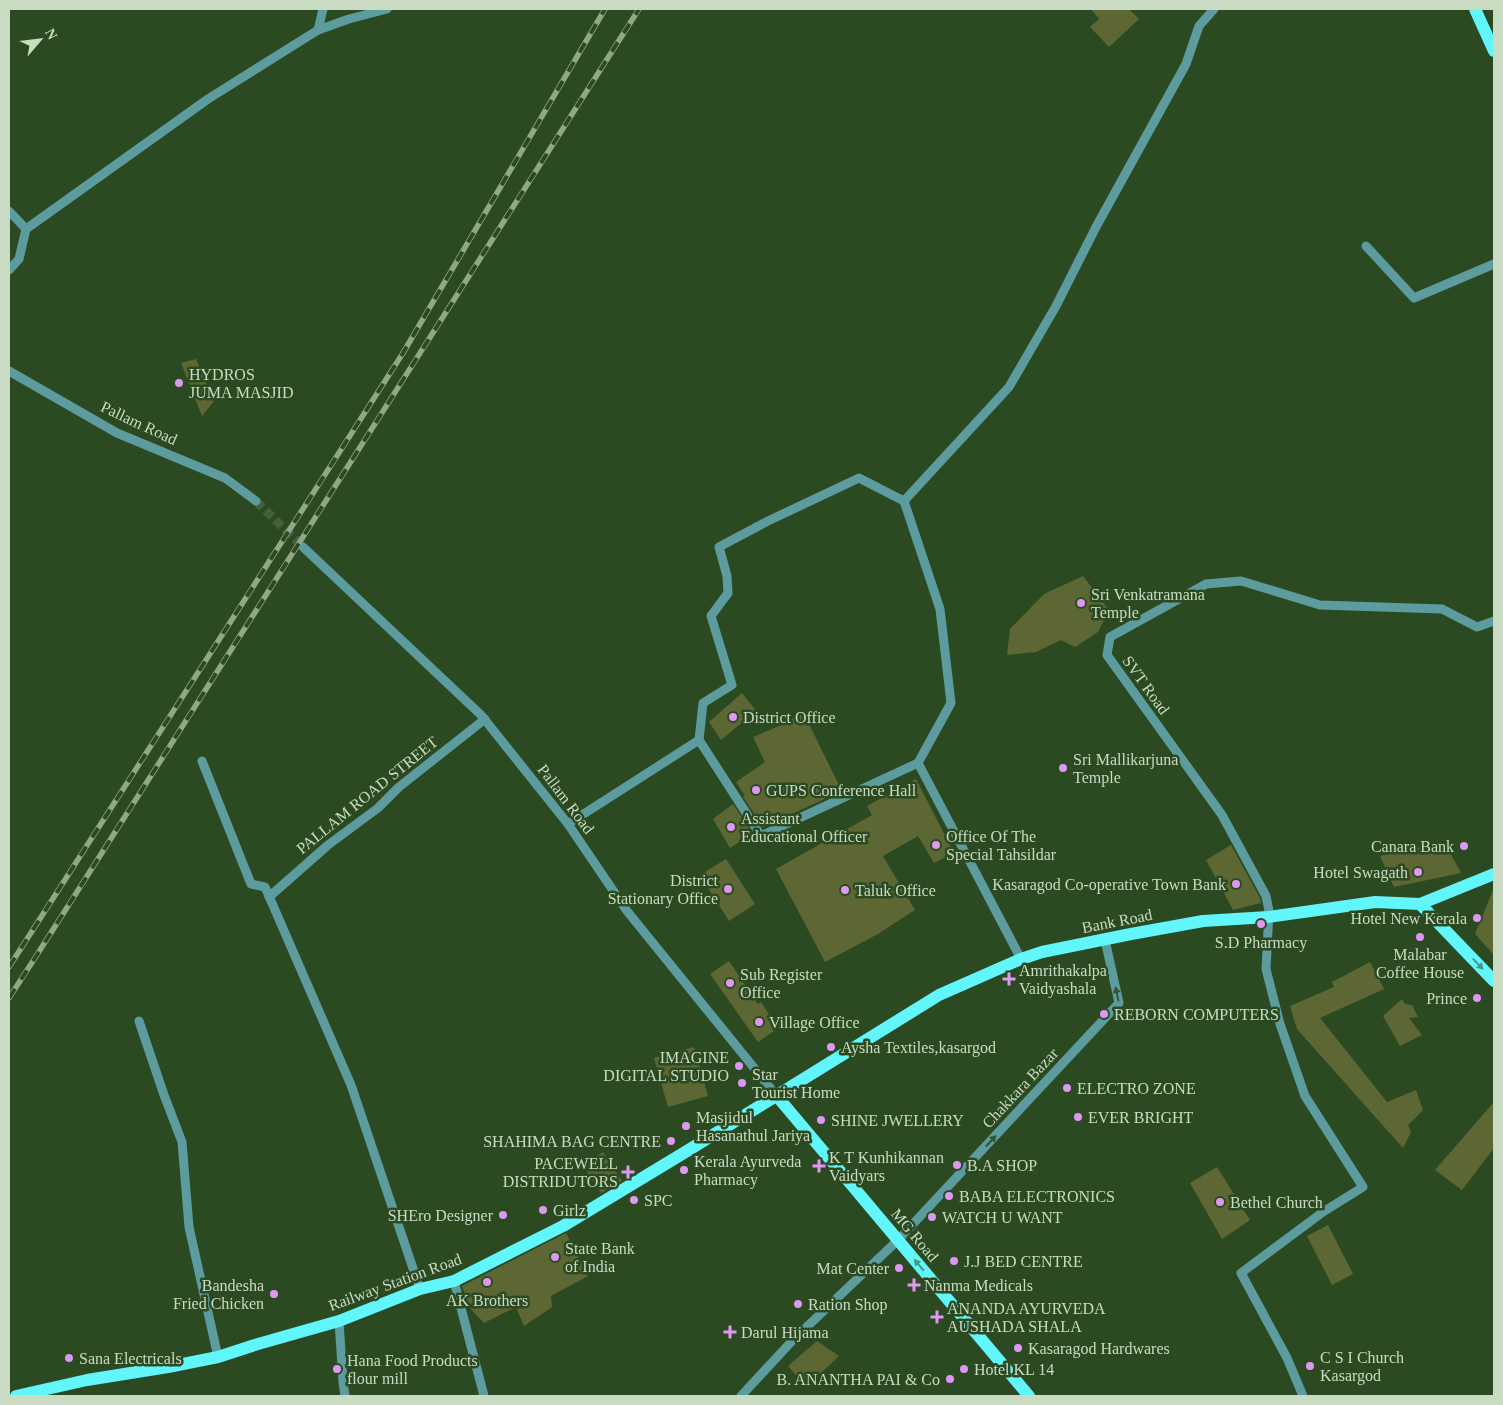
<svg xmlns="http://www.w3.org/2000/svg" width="1503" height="1405" font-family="'Times New Roman',serif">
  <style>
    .building { fill: #5d6734 }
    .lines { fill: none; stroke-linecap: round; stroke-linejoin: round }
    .minor-tunnel { stroke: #44603a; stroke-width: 9; stroke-dasharray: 9 4.5; stroke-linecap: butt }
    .minor { stroke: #5c9c9f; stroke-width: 9 }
    .major { stroke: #61f6fc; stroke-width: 12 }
    .rail-casing { stroke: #90a789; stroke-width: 5.5 }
    .rail { stroke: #2c4a22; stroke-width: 4; stroke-dasharray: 11; stroke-linecap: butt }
    .oneway { fill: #449784 }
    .oneway2 { fill: #335635 }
    .poi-dot { fill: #de98f2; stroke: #2c4a22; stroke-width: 2 }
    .labels { text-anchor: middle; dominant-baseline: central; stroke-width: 5; stroke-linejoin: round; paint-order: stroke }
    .poi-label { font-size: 16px; fill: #c9dbc3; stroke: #2c4a22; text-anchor: start }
    .street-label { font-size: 16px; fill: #c9dbc3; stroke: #2c4a22 }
  </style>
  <rect width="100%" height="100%" fill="#2c4a22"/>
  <g class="building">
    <path d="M1091,9h38l10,10 -30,28 -19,-20 9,-8z"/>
    <path d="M196,359l18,42 -12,15 -21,-53z"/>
    <path d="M1083,576l26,34 -11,22 -23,15 -14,-7 -25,12 -29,3 3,-26 34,-35z"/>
    <path d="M742,693l14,18 -35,29 -12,-18z"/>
    <path d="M803,712l37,75 -11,10 -66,30 -20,-30 2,-1 -9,-14 29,-20 -12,-25 31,-13z"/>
    <path d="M916,779l38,74 -20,10 -16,-27 -35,20 32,54 -37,24 -53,28 -49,-93 96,-54 -5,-9z"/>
    <path d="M733,804l19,29 -22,15 -17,-29z"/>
    <path d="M1444,842l17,31 -67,14 -14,-31z"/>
    <path d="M1231,845l29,53 1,5 -28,7 -27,-50z"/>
    <path d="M726,859l29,45 -26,17 -29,-46z"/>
    <path d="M1494,888v67l-19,-21z"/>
    <path d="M729,961l29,43 3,-2 17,26 -20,14 -48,-68z"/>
    <path d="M1370,962l14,27 -64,29 67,84 29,-12 7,20 -15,15 3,7 -8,16 -106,-119 -7,-23 44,-19 -2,-5z"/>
    <path d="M1402,999l3,5 7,1 6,12 -9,1 13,17 -22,11 -17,-30z"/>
    <path d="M694,1047l14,49 -40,11 -14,-49z"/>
    <path d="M1494,1102v46l-32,42 -27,-20z"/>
    <path d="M603,1152l19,29 -21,12 -18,-28z"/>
    <path d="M1217,1167l33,53 -28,19 -32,-56z"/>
    <path d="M1328,1225l25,49 -21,11 -25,-49z"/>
    <path d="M566,1233l22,43 -37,20 1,11 -28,19 -8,-19 -32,16 -14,-15 -8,-22z"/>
    <path d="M817,1341l22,15 -33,31 -18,-21z"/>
  </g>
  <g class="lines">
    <path class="minor-tunnel" d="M256,501l47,46"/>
    <g class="minor">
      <path d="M323,9l-5,21 31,-11 38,-10"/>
      <path d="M9,211l17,18 -7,30 -10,11"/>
      <path d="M26,229l182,-130 110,-69"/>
      <path d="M1366,246l48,52 80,-34"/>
      <path d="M9,371l108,62 108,45 31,23"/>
      <path d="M303,547l178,168 87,109 59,87 149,184"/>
      <path d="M699,740l4,-37 29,-18 -21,-69 17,-23 -1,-17 -8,-29 49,-26 91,-43 45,23"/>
      <path d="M202,761l49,123 14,3 86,198 69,204"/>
      <path d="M918,763l33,-60 -11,-94 -36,-108 105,-114 47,-81 40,-79 90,-163 13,-38 15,-17"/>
      <path d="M568,824l131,-84 62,96 157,-73 103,196"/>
      <path d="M269,897l59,-52 50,-37 21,-21 86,-68"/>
      <path d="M139,1021l25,74 18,47 7,85 29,130"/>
      <path d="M454,1281l30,115"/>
      <path d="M339,1321l4,61 2,14"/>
      <path d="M741,1396l51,-55 106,-101 221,-237 -14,-63"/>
      <path d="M1303,1396l-16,-38 -46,-85 82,-61 40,-25 -58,-91 -25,-72 -14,-55 3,-58 -3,-15 -44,-81 -115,-160 3,-18 96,-53 35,-3 79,24 122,4 35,18 17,-6"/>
    </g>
    <g class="major">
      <path d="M1475,9l19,42"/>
      <path d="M1420,904l74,77"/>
      <path d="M776,1095l253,301"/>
      <path d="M16,1396l71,-16 81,-13 50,-10 40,-13 81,-23 81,-32 34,-8 109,-55 124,-75 252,-156 82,-36 21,-7 89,-18 72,-13 65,-4 107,-15 45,2 74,-30"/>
    </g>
    <defs>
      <g id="rail">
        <path d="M9,967l394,-614 202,-344"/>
        <path d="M9,998l24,-37 606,-952"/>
      </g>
    </defs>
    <use href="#rail" class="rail-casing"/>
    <use href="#rail" class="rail"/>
  </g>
  <defs><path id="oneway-solid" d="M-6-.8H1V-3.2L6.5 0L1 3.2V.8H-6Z" transform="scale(1.25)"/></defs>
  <g class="oneway">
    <use href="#oneway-solid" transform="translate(1478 964) rotate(46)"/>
    <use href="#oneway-solid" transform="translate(919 1265) rotate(-130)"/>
  </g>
  <g class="oneway2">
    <use href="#oneway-solid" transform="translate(1117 994) rotate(-102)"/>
    <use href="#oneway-solid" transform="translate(991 1141) rotate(-47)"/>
  </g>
  <g class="poi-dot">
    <circle cx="179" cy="383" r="5"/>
    <circle cx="1081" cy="603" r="5"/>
    <circle cx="733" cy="717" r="5"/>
    <circle cx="1063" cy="768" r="5"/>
    <circle cx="756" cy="790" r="5"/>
    <circle cx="731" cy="827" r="5"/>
    <circle cx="936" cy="845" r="5"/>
    <circle cx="1464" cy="846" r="5"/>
    <circle cx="1418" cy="872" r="5"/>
    <circle cx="1236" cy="884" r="5"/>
    <circle cx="728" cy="889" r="5"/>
    <circle cx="845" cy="890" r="5"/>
    <circle cx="1477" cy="918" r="5"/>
    <circle cx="1261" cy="924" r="5"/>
    <circle cx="1420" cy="937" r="5"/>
    <path d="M1006.5 971.5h5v5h5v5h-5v5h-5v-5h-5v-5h5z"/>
    <circle cx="730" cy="983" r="5"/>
    <circle cx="1477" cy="998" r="5"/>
    <circle cx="1104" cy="1014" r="5"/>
    <circle cx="759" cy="1022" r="5"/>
    <circle cx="831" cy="1047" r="5"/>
    <circle cx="739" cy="1066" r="5"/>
    <circle cx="742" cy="1083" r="5"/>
    <circle cx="1067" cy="1088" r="5"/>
    <circle cx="1078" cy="1117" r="5"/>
    <circle cx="821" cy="1120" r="5"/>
    <circle cx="686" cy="1126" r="5"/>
    <circle cx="671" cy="1141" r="5"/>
    <circle cx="957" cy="1165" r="5"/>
    <path d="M816.5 1158.5h5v5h5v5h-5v5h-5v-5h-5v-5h5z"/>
    <circle cx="684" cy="1170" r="5"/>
    <path d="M625.5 1164.5h5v5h5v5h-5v5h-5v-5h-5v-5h5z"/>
    <circle cx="949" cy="1196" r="5"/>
    <circle cx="634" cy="1200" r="5"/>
    <circle cx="1220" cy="1202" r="5"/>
    <circle cx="543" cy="1210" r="5"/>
    <circle cx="503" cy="1215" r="5"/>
    <circle cx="932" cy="1217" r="5"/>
    <circle cx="555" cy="1257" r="5"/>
    <circle cx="954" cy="1261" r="5"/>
    <circle cx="899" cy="1268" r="5"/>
    <circle cx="487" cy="1282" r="5"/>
    <path d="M911.5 1277.5h5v5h5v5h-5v5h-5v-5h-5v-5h5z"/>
    <circle cx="274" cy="1294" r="5"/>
    <circle cx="798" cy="1304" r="5"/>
    <path d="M934.5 1309.5h5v5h5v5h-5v5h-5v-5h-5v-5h5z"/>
    <path d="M727.5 1324.5h5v5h5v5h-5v5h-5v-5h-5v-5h5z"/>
    <circle cx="1018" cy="1348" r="5"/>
    <circle cx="69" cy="1358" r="5"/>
    <circle cx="1310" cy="1366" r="5"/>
    <circle cx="337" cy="1369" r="5"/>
    <circle cx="964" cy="1369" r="5"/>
    <circle cx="950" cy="1379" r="5"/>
  </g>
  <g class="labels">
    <g class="poi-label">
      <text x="189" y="374">HYDROS<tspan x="189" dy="18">JUMA MASJID</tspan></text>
      <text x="1091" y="594">Sri Venkatramana<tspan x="1091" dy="18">Temple</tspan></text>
      <text x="743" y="717">District Office</text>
      <text x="1073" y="759">Sri Mallikarjuna<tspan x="1073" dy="18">Temple</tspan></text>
      <text x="766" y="790">GUPS Conference Hall</text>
      <text x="741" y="818">Assistant<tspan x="741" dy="18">Educational Officer</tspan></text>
      <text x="946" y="836">Office Of The<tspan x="946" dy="18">Special Tahsildar</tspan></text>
      <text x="1454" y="846" text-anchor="end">Canara Bank</text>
      <text x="1408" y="872" text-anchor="end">Hotel Swagath</text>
      <text x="718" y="880" text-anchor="end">District<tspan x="718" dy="18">Stationary Office</tspan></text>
      <text x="1226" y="884" text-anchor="end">Kasaragod Co-operative Town Bank</text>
      <text x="855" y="890">Taluk Office</text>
      <text x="1467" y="918" text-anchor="end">Hotel New Kerala</text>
      <text x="1261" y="942" text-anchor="middle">S.D Pharmacy</text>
      <text x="1420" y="954" text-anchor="middle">Malabar<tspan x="1420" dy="18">Coffee House</tspan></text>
      <text x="1019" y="970">Amrithakalpa<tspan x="1019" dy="18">Vaidyashala</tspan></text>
      <text x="740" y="974">Sub Register<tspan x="740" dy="18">Office</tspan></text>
      <text x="1467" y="998" text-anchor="end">Prince</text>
      <text x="1114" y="1014">REBORN COMPUTERS</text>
      <text x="769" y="1022">Village Office</text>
      <text x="841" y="1047">Aysha Textiles,kasargod</text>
      <text x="729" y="1057" text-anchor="end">IMAGINE<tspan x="729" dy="18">DIGITAL STUDIO</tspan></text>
      <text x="752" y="1074">Star<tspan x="752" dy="18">Tourist Home</tspan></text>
      <text x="1077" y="1088">ELECTRO ZONE</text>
      <text x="696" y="1117">Masjidul<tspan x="696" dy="18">Hasanathul Jariya</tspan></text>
      <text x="1088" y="1117">EVER BRIGHT</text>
      <text x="831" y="1120">SHINE JWELLERY</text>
      <text x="661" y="1141" text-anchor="end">SHAHIMA BAG CENTRE</text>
      <text x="829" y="1157">K T Kunhikannan<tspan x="829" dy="18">Vaidyars</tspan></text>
      <text x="694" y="1161">Kerala Ayurveda<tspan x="694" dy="18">Pharmacy</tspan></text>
      <text x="618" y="1163" text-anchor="end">PACEWELL<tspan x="618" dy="18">DISTRIDUTORS</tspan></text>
      <text x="967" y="1165">B.A SHOP</text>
      <text x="959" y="1196">BABA ELECTRONICS</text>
      <text x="644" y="1200">SPC</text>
      <text x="1230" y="1202">Bethel Church</text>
      <text x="553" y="1210">Girlz</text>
      <text x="493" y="1215" text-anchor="end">SHEro Designer</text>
      <text x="942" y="1217">WATCH U WANT</text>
      <text x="565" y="1248">State Bank<tspan x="565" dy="18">of India</tspan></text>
      <text x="964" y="1261">J.J BED CENTRE</text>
      <text x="889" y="1268" text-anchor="end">Mat Center</text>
      <text x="264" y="1285" text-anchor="end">Bandesha<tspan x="264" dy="18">Fried Chicken</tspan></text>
      <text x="924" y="1285">Nanma Medicals</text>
      <text x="487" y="1300" text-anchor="middle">AK Brothers</text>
      <text x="808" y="1304">Ration Shop</text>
      <text x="947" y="1308">ANANDA AYURVEDA<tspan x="947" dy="18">AUSHADA SHALA</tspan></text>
      <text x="741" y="1332">Darul Hijama</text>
      <text x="1028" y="1348">Kasaragod Hardwares</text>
      <text x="1320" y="1357">C S I Church<tspan x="1320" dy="18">Kasargod</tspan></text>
      <text x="79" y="1358">Sana Electricals</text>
      <text x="347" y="1360">Hana Food Products<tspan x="347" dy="18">flour mill</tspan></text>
      <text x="974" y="1369">Hotel KL 14</text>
      <text x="940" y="1379" text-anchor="end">B. ANANTHA PAI &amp; Co</text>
    </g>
    <g class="street-label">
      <text transform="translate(139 423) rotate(25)">Pallam Road</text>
      <text transform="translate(1146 685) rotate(54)">SVT Road</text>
      <text transform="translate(367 795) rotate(-39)">PALLAM ROAD STREET</text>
      <text transform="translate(566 799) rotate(53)">Pallam Road</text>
      <text transform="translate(1117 921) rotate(-11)">Bank Road</text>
      <text transform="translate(1020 1088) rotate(-47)">Chakkara Bazar</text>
      <text transform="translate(915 1235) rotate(50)">MG Road</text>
      <text transform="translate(395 1282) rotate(-20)">Railway Station Road</text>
    </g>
  </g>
  <rect width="1503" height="1405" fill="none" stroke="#c9dbc3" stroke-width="20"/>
  <g transform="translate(40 40) rotate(62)" stroke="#2c4a22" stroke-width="4" paint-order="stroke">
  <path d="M0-4L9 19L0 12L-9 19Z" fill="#c9dbc3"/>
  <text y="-8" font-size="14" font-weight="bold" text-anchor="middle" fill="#c9dbc3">N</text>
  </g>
</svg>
